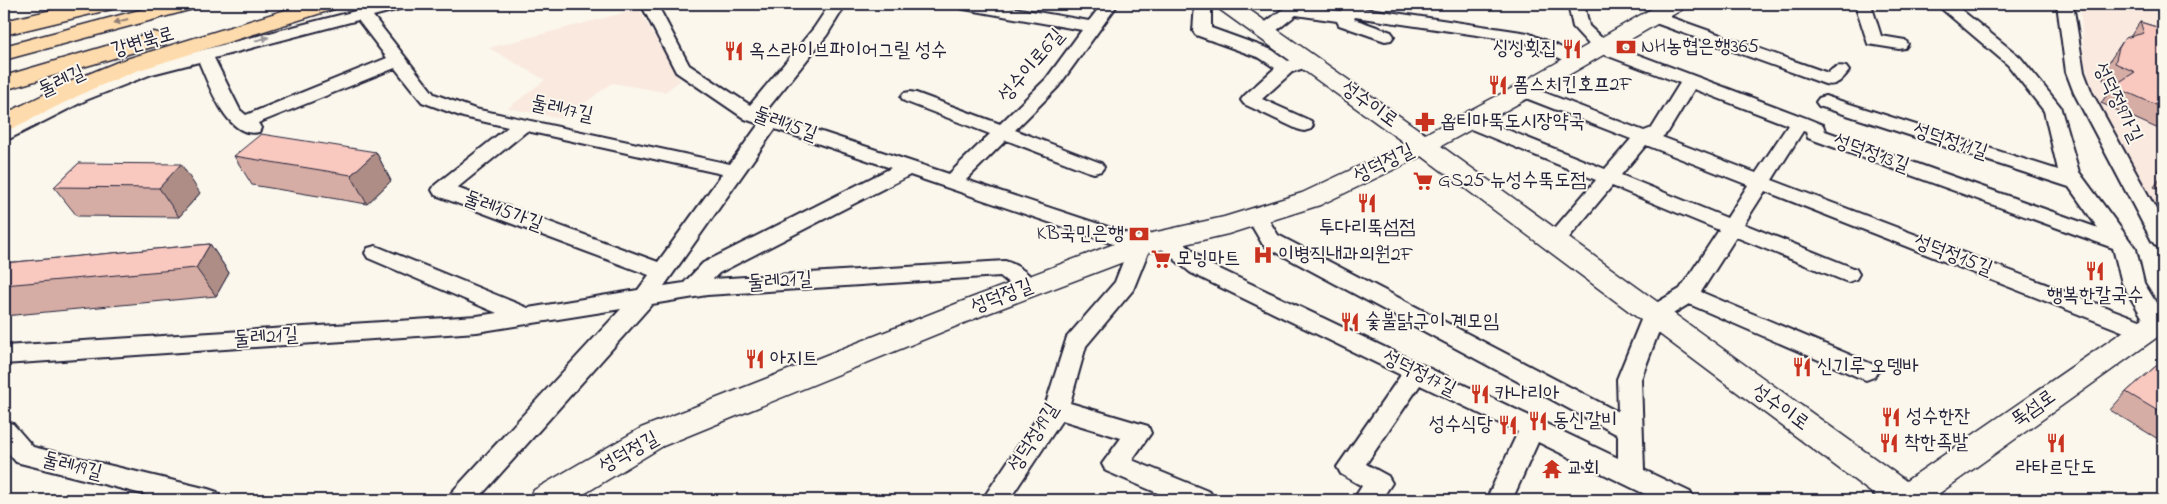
<svg xmlns="http://www.w3.org/2000/svg" width="2167" height="504" font-family="'Indie Flower','Poor Story',sans-serif">
  <style>
    .built { fill: #fae9df }
    .lines { fill: none; stroke-linecap: round; stroke-linejoin: round }
    .street-casing { stroke: #22223b; stroke-width: 4 }
    .secondary-casing { stroke: #22223b; stroke-width: 3 }
    .highway-casing { stroke: #22223b; stroke-width: 3 }
    .street { fill: #fbf7ec; fill-rule: evenodd }
    .secondary { fill: #fbf7ec; fill-rule: evenodd }
    .highway { fill: #fedbac; fill-rule: evenodd }
    .wall { fill: #d6ada5; stroke: #22223b }
    .shaded-wall { fill: #ae8d86; stroke: #22223b }
    .building { fill: #f9c9c0; stroke: #22223b }
    .oneway { fill: #907e74 }
    .oneway2 { fill: #99979c }
    .labels { text-anchor: middle; dominant-baseline: central; stroke-width: 4; stroke-linejoin: round; paint-order: stroke }
    .street-label { font-size: 20px; fill: #22223b; stroke: #fbf7ec }
    .poi-label { font-size: 20px; fill: #22223b; stroke: #fbf7ec; text-anchor: start }
  </style>
  <rect width="100%" height="100%" fill="#fbf7ec"/>
  <filter id="ink" filterUnits="userSpaceOnUse"><feTurbulence type="fractalNoise" baseFrequency=".02" numOctaves="2"/><feDisplacementMap in="SourceGraphic" scale="10" xChannelSelector="R" yChannelSelector="G"/><feConvolveMatrix kernelMatrix="1 2 1 2 8 2 1 2 1" color-interpolation-filters="sRGB"/></filter>
  <g filter="url(#ink)">
    <g class="built">
      <path d="M2093,4h70v216l-66,-113 -12,-43 -5,-56z"/>
      <path d="M639,9l41,72 -15,11 -53,-9 -49,36 -55,-11 37,-28 -56,-32z"/>
    </g>
    <g class="lines">
      <defs>
        <g id="street">
          <path d="M383,4h26l-2,3 -34,9 61,78 41,15 255,55 29,-40 -14,-5 -69,-47 -35,-68h16l32,61 61,40 64,-77 16,-24h16l-19,31 -63,78 185,61 41,-40 -86,-33 -3,-4 3,-4 6,-1 6,1 84,31 46,-45 36,-49 -118,-21 -6,-2 -2,-3h35l98,17 13,-17h16l-60,83 -43,43 86,33 3,4 -3,4 -7,2 -7,-2 -81,-31 -40,40 181,60 4,5 -18,45 -47,56 -16,57 78,23 3,7 -19,27 78,32 4,8h-40l-68,-29 -4,-7 19,-26 -59,-18 -53,80h-27l63,-94 22,-69 48,-55 13,-33 -218,-74 -191,98 -6,6 292,-18c12,3 28,15 35,26l-3,5c-16,5 -25,-7 -37,-16l-293,19 -55,9 -175,196h-29l4,-8 169,-183 -144,23 -473,32v-18l473,-30 20,-3 -129,-55 -3,-5 3,-5 8,-2 152,62 110,-18 11,-15 -214,-80 -3,-5 3,-5 73,-58 -45,-10 -41,-15 -27,-34 -137,55 3,5 -2,4c-32,8 -50,-48 -60,-70l-47,12 -66,26 -75,38 -7,2v-13l70,-35 66,-26zM358,20l29,38 -141,57 -6,-5 -26,-52zM775,129l116,39 -188,95 -19,20 -20,3zM527,131l195,43 -64,88 -201,-74z"/>
          <path d="M1195,4h16v24l61,22 16,11 19,-5 6,1 3,4 -3,4 -21,7 -30,27 49,22 2,4 -2,4 -7,2 -7,-2 -53,-25 -3,-4 3,-4 31,-28 -15,-10 -64,-23 -3,-4z"/>
          <path d="M1568,4h16l5,22 18,17 199,75 17,7 2,6 273,97 -29,-41 -250,-81 -3,-4 3,-4 6,-2 6,2 227,72 -14,-59 -36,-46 -72,-61h18l66,53 40,49 19,66 57,77 8,34 19,31v15l-7,2 -3,6 -8,2 -8,-2 -372,-146 -21,33 112,45 3,5 -3,5 -8,3 -8,-3 -104,-42 -35,55 173,73 4,6 -4,6 -8,3 -8,-3 -169,-73 -26,16 -22,59 3,91 46,22 4,8h-37l-119,-58 -26,58h-26l32,-68 -98,-47 -54,79 22,12 4,7 -11,17h-28l9,-14 -21,-12 -4,-7 64,-92 -210,-102 -34,-28 -4,-5 4,-5c18,-5 36,17 50,28l411,195v-23l-355,-190 -17,-29 3,-5 7,-2 7,2 15,24 340,177 -1,-33 26,-64 3,-6 34,-20 39,-59 -107,-44 -50,60 -7,2 -7,-2 -4,-5 4,-5 48,-56 -135,-55 -2,-4 2,-4 7,-2 7,2 130,52 26,-30 -113,-44 -3,-4 3,-4 6,-1 6,1 114,44 8,-3 28,-45 -85,-32 -22,-24zM1694,89l94,36 -32,48 -94,-36 6,-5zM1803,131l3,1 2,6 305,110 9,35 23,39 -373,-142zM1646,145l102,40 -21,33 -106,-43z"/>
          <path d="M1855,4h16l10,32 24,4 3,4 -3,4 -6,1 -31,-5z"/>
          <path d="M2057,4h16l11,68 8,21 71,129v26l-7,-2 -4,-5 -78,-148 -8,-21z"/>
          <path d="M1293,5l48,6 2,-4 6,-1 179,27 55,24 3,4 -3,4 -6,1 -53,-24 -169,-25 -1,2 37,13 3,4 -3,4 -6,1 -46,-16 -2,-4 -41,-6 -25,20h-12l-3,-4 3,-4 28,-21z"/>
          <path d="M1653,11l175,62c6,-6 10,-8 18,-6l3,4c-7,9 -13,16 -24,13l-178,-64 -2,-4 2,-4z"/>
          <path d="M4,421l9,3 20,23 175,42 9,3 4,8h-55l-150,-38 -12,-14z"/>
        </g>
        <path id="secondary" d="M1217,4h24l184,130 91,-48 144,-82h25l-2,5 -151,87 -91,50 465,335 247,-170 10,-4v26l-233,167h-49l-459,-344 -102,49 -92,29 -81,19 -161,61 -323,132 -89,54h-45l5,-10 107,-62 325,-128 164,-62 94,-21 78,-24 104,-49 -187,-135z"/>
        <g id="highway">
          <path d="M78,4h37l-3,5 -108,26v-14z"/>
          <path d="M162,4h34l-3,5 -189,51v-14z"/>
          <path d="M305,4h32l-3,5 -198,62 -46,19 -77,38 -9,2v-16l70,-34 46,-19z"/>
          <path d="M154,32l8,2 3,5 -3,5 -158,46v-14z"/>
        </g>
      </defs>
      <use href="#street" class="street-casing"/>
      <use href="#secondary" class="secondary-casing"/>
      <use href="#highway" class="highway-casing"/>
      <use href="#street" class="street"/>
      <use href="#secondary" class="secondary"/>
      <use href="#highway" class="highway"/>
    </g>
    <g class="wall">
      <path d="M2140,22l23,7v102l-62,-28 12,-17 2,-1 -12,-5 4,-15 18,-27 5,-1z"/>
      <path d="M376,152l15,29 -24,23 -115,-19 -18,-29z"/>
      <path d="M79,163l121,30 -21,24 -102,-1 -23,-29z"/>
      <path d="M2163,163v11l-6,-3z"/>
      <path d="M2163,175v17l-9,-5z"/>
      <path d="M210,244l19,29 -13,23 -212,20v-53z"/>
      <path d="M2163,360v82l-53,-32 16,-18z"/>
    </g>
    <g class="shaded-wall">
      <path d="M704,4h15l-14,4z"/>
      <path d="M376,152l15,29 -24,23 -16,-29z"/>
      <path d="M181,164l19,29 -21,24 -20,-29z"/>
      <path d="M210,244l19,29 -13,23 -20,-28z"/>
    </g>
    <g class="building">
      <path d="M2140,22l23,7v79l-50,-22 22,-14 -20,-9 4,-15 6,-10 19,-5z"/>
      <path d="M261,134l115,18 -25,23 -117,-19z"/>
      <path d="M79,163l102,1 -22,24 -105,-1z"/>
      <path d="M210,244l-14,24 -192,17v-22z"/>
      <path d="M2163,360v54l-37,-22z"/>
    </g>
    <defs><path id="oneway-solid" d="M-6-.8H1V-3.2L6.5 0L1 3.2V.8H-6Z" transform="scale(1.25)"/></defs>
    <use class="oneway" href="#oneway-solid" transform="translate(121 21) rotate(165)"/>
    <use class="oneway2" href="#oneway-solid" transform="translate(262 39) rotate(-14)"/>
  </g>
  <defs>
    <symbol id="bank-bare" viewBox="-9 -9 18 18"><path d="M-6-4H6V4H-6ZM0-2.3a2.3 2.3 0 1 0 0 4.6a2.3 2.3 0 1 0 0-4.6Z" fill="#c8321e" stroke="#fbf7ec" stroke-width="2.5" paint-order="stroke"/></symbol>
    <symbol id="restaurant-bare" viewBox="-9 -9 18 18"><path d="M-5-6h1v4h1v-4h1v4h1v-4h1v5L-1.5 .5V6h-2V.5L-5-1ZM5-6V6H3V1.5H1.5Q1.5-4 5-6Z" fill="#c8321e" stroke="#fbf7ec" stroke-width="2.5" paint-order="stroke"/></symbol>
    <symbol id="pharmacy-bare" viewBox="-9 -9 18 18"><path d="M-2-6h4v4h4v4h-4v4h-4v-4h-4v-4h4Z" fill="#c8321e" stroke="#fbf7ec" stroke-width="2.5" paint-order="stroke"/></symbol>
    <symbol id="supermarket-bare" viewBox="-9 -9 18 18"><path d="M-6-5.5h2.5l.6 2H6L4.5 2H-2.5L-4.4-4H-6ZM-1.5 3.2a1.3 1.3 0 1 0 .1 0ZM3 3.2a1.3 1.3 0 1 0 .1 0Z" fill="#c8321e" stroke="#fbf7ec" stroke-width="2.5" paint-order="stroke"/></symbol>
    <symbol id="hospital-bare" viewBox="-9 -9 18 18"><path d="M-5-5h3v3.5h4V-5h3V5h-3V1.5h-4V5h-3Z" fill="#c8321e" stroke="#fbf7ec" stroke-width="2.5" paint-order="stroke"/></symbol>
    <symbol id="temple-bare" viewBox="-9 -9 18 18"><path d="M0-6L5-2H3V0L6.5 2.5H4V6H1.5V3h-3V6H-4V2.5H-6.5L-3 0V-2H-5Z" fill="#c8321e" stroke="#fbf7ec" stroke-width="2.5" paint-order="stroke"/></symbol>
  </defs>
  <g fill-rule="evenodd">
    <use href="#bank-bare" x="1612" y="33" width="28" height="28"/>
    <use href="#restaurant-bare" x="1558" y="35" width="28" height="28"/>
    <use href="#restaurant-bare" x="720" y="37" width="28" height="28"/>
    <use href="#restaurant-bare" x="1484" y="71" width="28" height="28"/>
    <use href="#pharmacy-bare" x="1411" y="108" width="28" height="28"/>
    <use href="#supermarket-bare" x="1409" y="167" width="28" height="28"/>
    <use href="#restaurant-bare" x="1353" y="189" width="28" height="28"/>
    <use href="#bank-bare" x="1125" y="220" width="28" height="28"/>
    <use href="#hospital-bare" x="1249" y="241" width="28" height="28"/>
    <use href="#supermarket-bare" x="1147" y="245" width="28" height="28"/>
    <use href="#restaurant-bare" x="2081" y="257" width="28" height="28"/>
    <use href="#restaurant-bare" x="1336" y="308" width="28" height="28"/>
    <use href="#restaurant-bare" x="741" y="345" width="28" height="28"/>
    <use href="#restaurant-bare" x="1788" y="353" width="28" height="28"/>
    <use href="#restaurant-bare" x="1466" y="380" width="28" height="28"/>
    <use href="#restaurant-bare" x="1877" y="403" width="28" height="28"/>
    <use href="#restaurant-bare" x="1524" y="407" width="28" height="28"/>
    <use href="#restaurant-bare" x="1494" y="411" width="28" height="28"/>
    <use href="#restaurant-bare" x="1875" y="429" width="28" height="28"/>
    <use href="#restaurant-bare" x="2042" y="429" width="28" height="28"/>
    <use href="#temple-bare" x="1538" y="455" width="28" height="28"/>
  </g>
  <g class="labels">
    <g class="street-label">
      <text transform="translate(143 43) rotate(-16)">강변북로</text>
      <text transform="translate(1032 66) rotate(-49)">성수이로6길</text>
      <text transform="translate(62 82) rotate(-25)">둘레길</text>
      <text transform="translate(2117 103) rotate(64)">성덕정9가길</text>
      <text transform="translate(1369 105) rotate(36)">성수이로</text>
      <text transform="translate(562 110) rotate(12)">둘레17길</text>
      <text transform="translate(785 125) rotate(20)">둘레15길</text>
      <text transform="translate(1950 142) rotate(18)">성덕정11길</text>
      <text transform="translate(1871 154) rotate(20)">성덕정13길</text>
      <text transform="translate(1384 164) rotate(-26)">성덕정길</text>
      <text transform="translate(503 212) rotate(20)">둘레15가길</text>
      <text transform="translate(1953 256) rotate(21)">성덕정15길</text>
      <text transform="translate(780 282) rotate(-4)">둘레21길</text>
      <text transform="translate(1002 297) rotate(-21)">성덕정길</text>
      <text transform="translate(266 338) rotate(-4)">둘레21길</text>
      <text transform="translate(1419 374) rotate(26)">성덕정17길</text>
      <text transform="translate(1780 408) rotate(36)">성수이로</text>
      <text transform="translate(2034 409) rotate(-35)">뚝섬로</text>
      <text transform="translate(1034 438) rotate(-58)">성덕정19길</text>
      <text transform="translate(629 453) rotate(-29)">성덕정길</text>
      <text transform="translate(72 467) rotate(14)">둘레19길</text>
    </g>
    <g class="poi-label">
      <text x="1641" y="47">NH농협은행365</text>
      <text x="1557" y="49" text-anchor="end">싱싱횟집</text>
      <text x="749" y="51">옥스라이브파이어그릴 성수</text>
      <text x="1513" y="85">폼스치킨호프2F</text>
      <text x="1440" y="122">옵티마뚝도시장약국</text>
      <text x="1438" y="181">GS25 뉴성수뚝도점</text>
      <text x="1367" y="228" text-anchor="middle">투다리뚝섬점</text>
      <text x="1124" y="234" text-anchor="end">KB국민은행</text>
      <text x="1278" y="255">이병직내과의원2F</text>
      <text x="1176" y="259">모닝마트</text>
      <text x="2095" y="296" text-anchor="middle">행복한칼국수</text>
      <text x="1365" y="322">숯불닭구이 계모임</text>
      <text x="770" y="359">아지트</text>
      <text x="1817" y="367">신기루 오뎅바</text>
      <text x="1495" y="394">카나리아</text>
      <text x="1906" y="417">성수한잔</text>
      <text x="1553" y="421">동신갈비</text>
      <text x="1493" y="425" text-anchor="end">성수식당</text>
      <text x="1904" y="443">착한족발</text>
      <text x="2056" y="468" text-anchor="middle">라타르단도</text>
      <text x="1567" y="469">교회</text>
    </g>
  </g>
  <rect width="2167" height="504" fill="none" stroke="#fbf7ec" stroke-width="20"/>
  <rect x="10" y="10" width="2147" height="484" fill="none" stroke="#22223b" stroke-width="2" filter="url(#ink)"/>
</svg>
